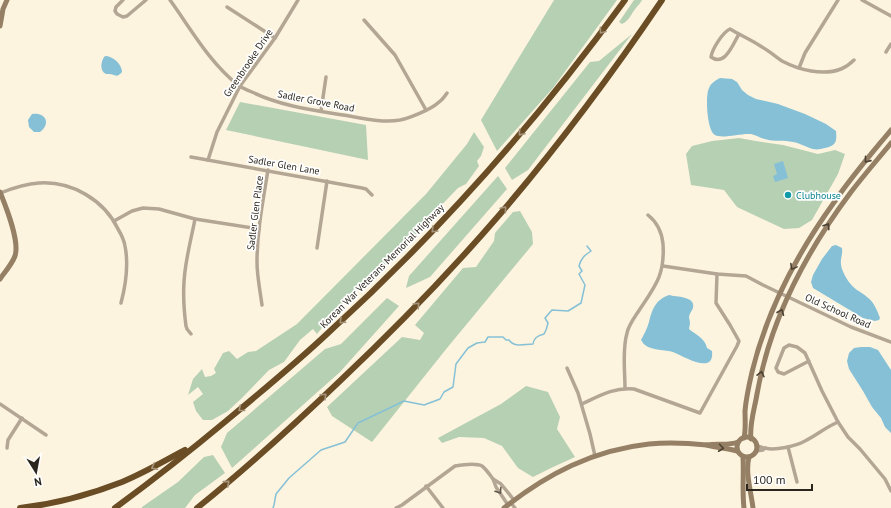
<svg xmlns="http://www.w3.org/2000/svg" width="891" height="508" font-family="'PT Sans',sans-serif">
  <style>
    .green { fill: #b6d0b3 }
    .water { fill: #85c0d6 }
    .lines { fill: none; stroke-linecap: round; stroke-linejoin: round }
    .stream { stroke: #85c0d6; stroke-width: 1.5 }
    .street { stroke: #b4a694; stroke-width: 3.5 }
    .secondary { stroke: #958065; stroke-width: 5 }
    .highway { stroke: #6a4d25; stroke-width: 6 }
    .oneway { stroke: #a6947c }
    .oneway2 { stroke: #4b4133 }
    .oneway3 { stroke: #62594d }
    .culture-dot { fill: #0f9aa8; stroke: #fff; stroke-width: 1.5 }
    .labels { text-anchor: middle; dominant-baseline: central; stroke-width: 3.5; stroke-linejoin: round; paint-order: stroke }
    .street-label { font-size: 10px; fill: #2b261d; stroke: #fff }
    .culture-label { font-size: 10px; fill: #0d838f; stroke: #fff; text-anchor: start }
  </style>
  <rect width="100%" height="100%" fill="#fdf4df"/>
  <g class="green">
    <path d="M554,0h63l-64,88 -56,63 -16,-31z"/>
    <path d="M634,0h8c-2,4 -4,5 -6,8 -5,6 -7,13 -14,16l-3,-2z"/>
    <path d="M632,34l-104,136 -16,10 -7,-12 85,-106 9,-1z"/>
    <path d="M240,102l126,23 2,35 -142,-30z"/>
    <path d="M474,132l10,15 -3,9 -4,5 2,5 -13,18 -8,4 -27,28 -7,11 -25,26 -37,35 -15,10 -22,26 -8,10 -4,-5 -13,11 -16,22 -15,8 -27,28 -14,13 -16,9h-9l-7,-9 -3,-9 10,-8 -5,-7 -10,8 5,-16 9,-10 3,8 6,-1 5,-3 -2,-4 9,-16 6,-2 8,8 11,-7 8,-1 41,-27 129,-130 41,-50z"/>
    <path d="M739,138l17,3 27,4 35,9 17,-4 10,4 -7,20 -26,46 -13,8 -15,1 -47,-22 -13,-17 -33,-5 -5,-31 6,-8 20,-5z"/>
    <path d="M498,176l9,13 -77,88 -24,11 3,-12z"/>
    <path d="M520,211l12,21 1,12 -86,104 -75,94 -40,-26 -5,-9 75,-70 18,3 4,-7 -9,-8 48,-57 13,-1 18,-26 1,-8 18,-21z"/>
    <path d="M387,298l12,8 -59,66 -108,96 -11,-21 6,-14 98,-84 16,-5z"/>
    <path d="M526,386l22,6 12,25 -3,12 18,28 -24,11 -18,9 -15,-9 -16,-22 -18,-8 -25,-1 -17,6 -4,-5 63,-34z"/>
    <path d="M213,455l12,18 -30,22 -10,13h-43v-1l36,-25 26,-25z"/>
  </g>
  <g class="water">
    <path d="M105,56c8,0 17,8 17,16 -5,6 -6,3 -12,2 -1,0 -3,0 -4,0 -7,-3 -5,-14 -1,-18z"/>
    <path d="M720,78l12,1 5,3 5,8 6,5 8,4 22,5 27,10 21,10 10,7c1,11 0,15 -11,17 -4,1 -8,2 -12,1 -7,-2 -13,-6 -20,-7 -9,-2 -19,0 -28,-3 -5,-1 -9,-4 -14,-5 -10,-1 -29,5 -36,1 -8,-5 -10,-39 -6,-47 2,-5 7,-8 11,-10z"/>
    <path d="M32,114c14,-2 19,10 8,18h-6l-5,-5 -1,-7z"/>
    <path d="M783,161l5,17 -13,4 -2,-6 4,-2 -3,-10z"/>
    <path d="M836,245l6,3c1,8 -3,12 0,21 3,8 8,16 15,21 3,2 7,4 10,7 7,5 10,13 13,21l-1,2 -4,1 -12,-3 -50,-30 -2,-6 2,-7 9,-16 10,-13z"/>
    <path d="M669,295c7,2 27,1 24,13 -1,3 -4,6 -4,9 0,2 1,4 1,6 0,1 -1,5 -1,6 7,6 16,9 18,19l5,3c3,25 -29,5 -39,1 -7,-2 -22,-2 -28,-7 -2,-1 -2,-3 -4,-5 3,-6 6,-11 8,-18 3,-12 6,-22 20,-27z"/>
    <path d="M861,347h9l8,3 13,20v63l-6,-6 -4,-9 -9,-11 -9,-16 -14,-22 -2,-8 2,-8 5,-5z"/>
  </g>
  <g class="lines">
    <path class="stream" d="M273,508l1,-3 2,-11 13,-16 32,-28 24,-8 13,-19 46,-22 20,4 16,-6 4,-7 9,-5 3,-23 12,-16 9,-5 8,-1 3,-5h15l3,3h3c6,8 15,4 24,4 1,-6 4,-8 11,-10l2,-4 2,-7 -3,-5 7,-8 16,1 13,-8 4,-18 -6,-11 3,-3 -3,-5c2,-8 6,-11 12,-15l-4,-5"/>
    <g class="street">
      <path d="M123,0l-7,7 -1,4 2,3 6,3 4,-1 19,-16"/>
      <path d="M170,0c21,29 39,62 68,85 4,3 9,5 14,7 29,14 60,18 91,23 19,3 38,8 57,5 10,-2 32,-11 39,-18 3,-2 6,-6 8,-9"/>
      <path d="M862,0l29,16"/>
      <path d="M227,7l48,31"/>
      <path d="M364,20l31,35 31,55"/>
      <path d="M739,34c-6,10 -14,33 -28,23 1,-8 12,-25 19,-28 10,6 22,11 32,18 7,4 13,9 20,14 17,9 41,15 59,8 5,-2 9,-5 13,-9"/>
      <path d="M886,52l5,-8"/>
      <path d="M799,68l6,-15 33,-53"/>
      <path d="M321,111l5,-34"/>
      <path d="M191,157l171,31 4,1 6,6"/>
      <path d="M208,160l9,-28 23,-46 35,-48 23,-38"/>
      <path d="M0,193c13,-5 25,-9 39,-10 33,-2 65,17 79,46 3,5 6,11 7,17 4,20 1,38 -4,57"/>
      <path d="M114,221l18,-10 11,-3 16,1 36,10 64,10"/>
      <path d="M317,248l10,-67"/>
      <path d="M663,266l54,8 29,2 17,9 88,42 40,15"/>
      <path d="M262,305c-2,-15 -5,-29 -5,-43 0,-31 6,-61 11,-92"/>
      <path d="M191,334l-4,-5 -1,-3c-2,-15 -3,-29 -2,-44 1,-21 7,-42 11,-63"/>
      <path d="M809,361l-25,13 -6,-2 -2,-4 8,-20 5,-3 8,2 8,6 17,38 16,31 10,15 12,12 25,30 6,12"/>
      <path d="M567,368l11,25 12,41 5,22"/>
      <path d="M625,388c0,-17 -3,-38 2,-55 2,-9 8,-16 13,-24 16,-24 25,-35 23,-65 -1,-11 -5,-21 -15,-29"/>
      <path d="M0,404l46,31"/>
      <path d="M582,404c17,-8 32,-17 52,-15l66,24 37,-67 2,-5 -9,-16 -14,-22 1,-29"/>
      <path d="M756,446c3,0 6,2 9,2 10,3 31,-2 40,-7 12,-6 21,-14 33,-19"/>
      <path d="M788,447l9,35"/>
      <path d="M7,448l1,-8 14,-22"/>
      <path d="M756,451l7,-1 2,-2"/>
      <path d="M426,486l17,22"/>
      <path d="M511,503l4,5"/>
      <path d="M508,505l-12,-18 -3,-8 8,5 13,16"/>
      <path d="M396,508l6,-3 53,-39c6,-1 21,-3 27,0 4,3 8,9 11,13"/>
    </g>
    <g class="secondary">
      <path d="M0,26l3,-17 4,-9"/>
      <path d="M0,192c6,15 20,49 15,64 -3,8 -10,16 -15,23"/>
      <circle cx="747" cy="447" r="10"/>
      <path d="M744,438c2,-9 1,-18 1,-27 1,-13 4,-26 7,-39 15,-62 46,-120 83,-171 17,-25 37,-48 56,-71"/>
      <path d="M751,439c-2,-14 4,-32 6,-45 13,-74 49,-142 94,-202 13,-17 27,-33 40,-49"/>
      <path d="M737,451c-10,-3 -20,-3 -30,-6 10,-2 22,1 31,-3"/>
      <path d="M743,457c1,17 -1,34 1,51"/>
      <path d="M749,457c-4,16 2,34 4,51"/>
      <path d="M504,508c43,-34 89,-58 145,-64 19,-2 39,-1 58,1"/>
    </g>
    <g class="highway">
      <path d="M20,508c35,-4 69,-13 102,-26 22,-9 42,-21 63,-32"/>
      <path d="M115,508c38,-28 75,-57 111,-87 35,-29 69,-57 102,-88 110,-100 210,-213 297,-333"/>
      <path d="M197,508c51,-41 98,-84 145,-129 56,-53 109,-108 159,-166 58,-68 111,-139 161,-213"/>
    </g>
  </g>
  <defs><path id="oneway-chevron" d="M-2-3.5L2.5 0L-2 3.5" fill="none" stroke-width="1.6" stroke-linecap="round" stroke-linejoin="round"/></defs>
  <g class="oneway">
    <use href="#oneway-chevron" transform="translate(602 31) rotate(127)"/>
    <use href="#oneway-chevron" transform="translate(521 133) rotate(131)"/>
    <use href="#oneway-chevron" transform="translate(504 209) rotate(-50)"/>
    <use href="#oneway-chevron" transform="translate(434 230) rotate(134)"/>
    <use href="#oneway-chevron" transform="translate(417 305) rotate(-46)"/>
    <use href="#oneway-chevron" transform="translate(342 321) rotate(137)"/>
    <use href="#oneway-chevron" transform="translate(324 396) rotate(-44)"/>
    <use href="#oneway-chevron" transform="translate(241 409) rotate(141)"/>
    <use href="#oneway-chevron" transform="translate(154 467) rotate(153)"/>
    <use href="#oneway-chevron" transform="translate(227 483) rotate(-40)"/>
  </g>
  <g class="oneway2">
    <use href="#oneway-chevron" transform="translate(867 160) rotate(129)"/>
    <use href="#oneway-chevron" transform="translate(827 226) rotate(-57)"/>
    <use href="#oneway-chevron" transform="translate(793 267) rotate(118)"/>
    <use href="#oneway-chevron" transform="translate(781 312) rotate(-68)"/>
    <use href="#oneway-chevron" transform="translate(761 374) rotate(-77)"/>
    <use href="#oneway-chevron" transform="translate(721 448) rotate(7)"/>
  </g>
  <use class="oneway3" href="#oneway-chevron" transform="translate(499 491) rotate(57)"/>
  <circle class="culture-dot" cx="788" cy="195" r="4"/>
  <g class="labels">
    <g class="street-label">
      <text transform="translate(248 63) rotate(-56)">Greenbrooke Drive</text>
      <text transform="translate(316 101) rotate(11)">Sadler Grove Road</text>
      <text transform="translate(284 165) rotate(10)">Sadler Glen Lane</text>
      <text transform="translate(255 213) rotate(-83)">Sadler Glen Place</text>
      <text transform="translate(382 266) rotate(-45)">Korean War Veterans Memorial Highway</text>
      <text transform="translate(838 311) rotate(24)">Old School Road</text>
    </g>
    <g class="culture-label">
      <text x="796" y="195">Clubhouse</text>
    </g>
  </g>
  <g transform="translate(36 472) rotate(169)" stroke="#ffffff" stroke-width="3" paint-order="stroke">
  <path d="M0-3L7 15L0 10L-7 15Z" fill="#2b261d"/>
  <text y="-6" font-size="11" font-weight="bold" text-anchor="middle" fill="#2b261d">N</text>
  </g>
  <path d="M747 484v6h65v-6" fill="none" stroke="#2b261d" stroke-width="2"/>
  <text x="753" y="484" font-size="12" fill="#2b261d" stroke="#ffffff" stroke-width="3" paint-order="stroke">100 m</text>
</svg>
